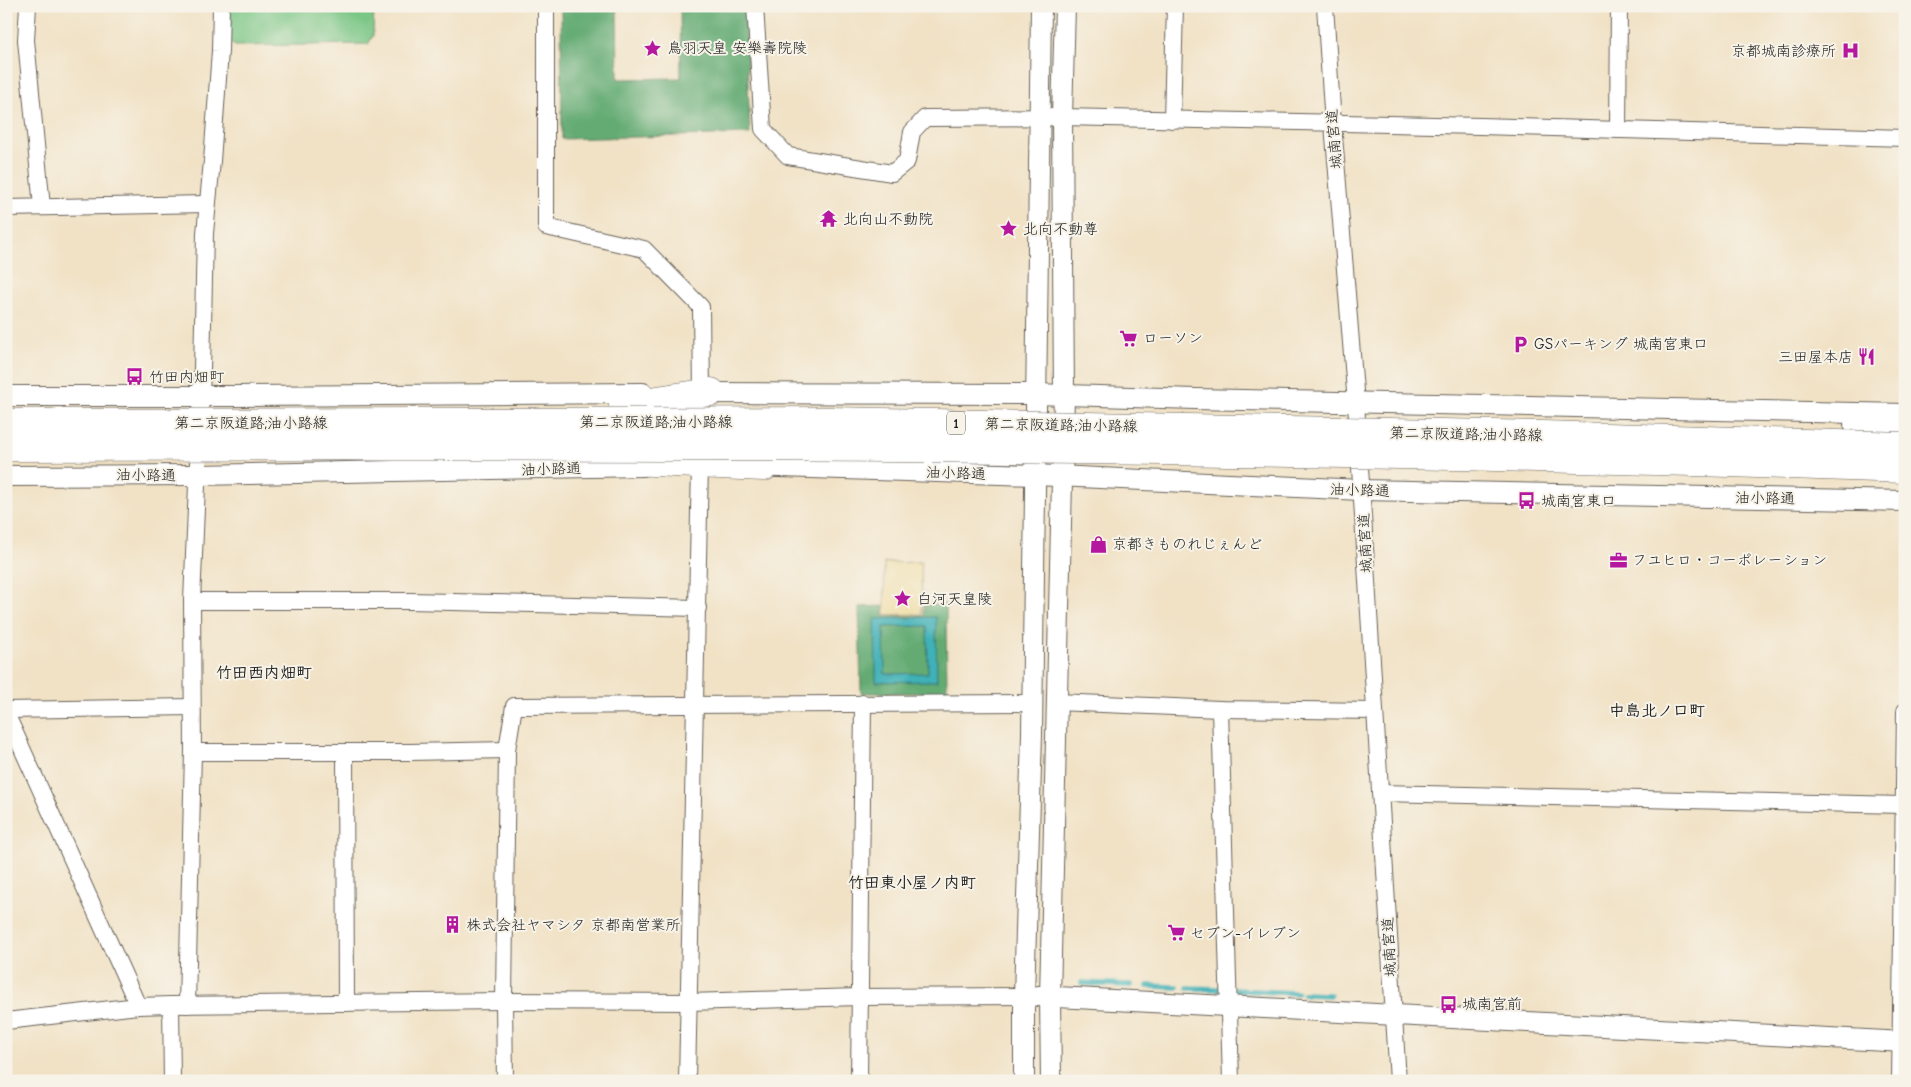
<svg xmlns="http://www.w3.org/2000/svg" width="1911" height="1087" font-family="'Comic Neue','Klee One',sans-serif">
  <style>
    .green { fill: #7ac686; stroke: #4b7151 }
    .forest { fill: #63ab73; stroke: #406448 }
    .sand { fill: #eeda9e; stroke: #857b5d }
    .water { fill: #40b1b7; stroke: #2e666a; fill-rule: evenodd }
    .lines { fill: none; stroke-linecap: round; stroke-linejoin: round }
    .stream { stroke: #40b1b7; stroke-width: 5.5 }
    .minor-casing { stroke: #676158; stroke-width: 18 }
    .tertiary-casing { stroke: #676158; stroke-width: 22 }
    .motorway-casing { stroke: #676158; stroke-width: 29 }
    .minor { stroke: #fff; stroke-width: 16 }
    .tertiary { stroke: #fff; stroke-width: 20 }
    .motorway { stroke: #fff; stroke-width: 28 }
    .motorway-bridge-casing { stroke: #676158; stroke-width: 29; stroke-linecap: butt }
    .motorway-bridge { stroke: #fff; stroke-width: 28 }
    .labels { text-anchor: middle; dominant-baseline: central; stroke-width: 4; stroke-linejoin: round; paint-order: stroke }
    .shield { fill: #f7f3e8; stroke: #5e5c59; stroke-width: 1 }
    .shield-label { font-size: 14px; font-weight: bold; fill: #1c1c1c }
    .poi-label { font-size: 15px; fill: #1c1c1c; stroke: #f7f3e8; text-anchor: start }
    .street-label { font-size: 15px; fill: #1c1c1c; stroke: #f7f3e8 }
    .neighbourhood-label { font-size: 16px; font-weight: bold; fill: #1c1c1c; stroke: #f7f3e8 }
  </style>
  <rect width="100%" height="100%" fill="#f7f3e8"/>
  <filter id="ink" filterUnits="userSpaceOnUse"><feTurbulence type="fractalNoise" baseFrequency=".02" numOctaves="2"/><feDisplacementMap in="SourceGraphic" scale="10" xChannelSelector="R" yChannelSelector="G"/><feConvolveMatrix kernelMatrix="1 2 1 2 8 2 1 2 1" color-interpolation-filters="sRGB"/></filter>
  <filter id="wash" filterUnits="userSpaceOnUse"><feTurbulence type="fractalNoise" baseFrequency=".0096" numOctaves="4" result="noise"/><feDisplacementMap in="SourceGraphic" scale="20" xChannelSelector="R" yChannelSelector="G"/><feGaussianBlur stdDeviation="1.12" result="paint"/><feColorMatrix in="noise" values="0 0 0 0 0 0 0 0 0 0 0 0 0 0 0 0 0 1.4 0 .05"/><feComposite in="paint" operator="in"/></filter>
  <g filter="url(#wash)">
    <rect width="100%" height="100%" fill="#f1e2c6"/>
    <path class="green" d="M228,6h146l-1,30 -5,8 -133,2 -7,-5z"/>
    <g class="forest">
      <path d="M561,6h56l1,73 63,-1 -1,-72h65l5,128 -188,5z"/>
      <path d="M946,604l1,89h-86l-2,-86 24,-1 1,10h40v-11z"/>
    </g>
    <path class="sand" d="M921,562l1,52 -37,1 -1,-52z"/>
    <path class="water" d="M936,617l1,64 -61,1 -1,-63zM927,626l1,47 -43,1 -1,-47z"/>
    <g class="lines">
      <g class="stream">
        <path d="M1082,983l48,2"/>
        <path d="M1148,986l29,1"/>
        <path d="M1188,988l32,1"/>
        <path d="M1236,990l61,3"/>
        <path d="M1304,994l26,1"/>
      </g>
    </g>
  </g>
  <g filter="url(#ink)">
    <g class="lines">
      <defs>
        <g id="minor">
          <path d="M28,6l-2,34 16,167"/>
          <path d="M546,6v221l98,22 57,58 1,86"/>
          <path d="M755,6l8,123 25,27 104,17 15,-12 5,-29 13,-14 137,-1 418,9 425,12"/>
          <path d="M1325,6l8,118 23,279 42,678"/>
          <path d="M1172,120l3,-114"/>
          <path d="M1618,130l1,-124"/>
          <path d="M6,208l201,-4"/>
          <path d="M192,601h218l288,7"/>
          <path d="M1056,702l164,7 155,2"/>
          <path d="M1220,709l11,372"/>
          <path d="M6,710l186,-3"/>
          <path d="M6,713l132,293"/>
          <path d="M193,752h217l97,-2"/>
          <path d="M345,752l1,251"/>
          <path d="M1380,793l522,12"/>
          <path d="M171,1005l1,76"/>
          <path d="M187,1005l6,-253 -1,-151 10,-231 3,-137 7,-72 8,-110 1,-45"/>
          <path d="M6,1021l132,-15 33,-1 333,-4 185,1 170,-5 165,-1"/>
          <path d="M505,1081l-1,-80 3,-251 7,-44 518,-3"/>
          <path d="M687,1081l13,-616"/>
          <path d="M859,1081l4,-378"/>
          <path d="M1900,1081l5,-370"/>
        </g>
        <g id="tertiary">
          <path d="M697,393l338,1 160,5 710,15"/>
          <path d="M6,396h229l408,-3"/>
          <path d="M1854,424l51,7"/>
          <path d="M750,466l285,9 327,15 543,11"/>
          <path d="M6,476l192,-1 445,-9"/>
          <path d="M1038,996l867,46"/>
          <path d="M1024,1081v-85l8,-262 9,-728"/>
          <path d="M1051,1081l-1,-84 14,-602 -2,-278 3,-111"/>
        </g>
        <g id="motorway">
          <path d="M623,405l88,-13"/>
          <path d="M630,461l134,6"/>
        </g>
      </defs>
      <use href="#minor" class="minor-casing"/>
      <use href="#tertiary" class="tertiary-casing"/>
      <use href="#motorway" class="motorway-casing"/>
      <use href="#minor" class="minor"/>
      <use href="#tertiary" class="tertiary"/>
      <use href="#motorway" class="motorway"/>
      <defs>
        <g id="motorway-bridge">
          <path d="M6,423l825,-2 712,14 362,11"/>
          <path d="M6,447c633,-2 1266,-1 1899,22"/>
        </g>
      </defs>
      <use href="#motorway-bridge" class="motorway-bridge-casing"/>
      <use href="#motorway-bridge" class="motorway-bridge"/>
    </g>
  </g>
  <defs>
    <symbol id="sight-bare" viewBox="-9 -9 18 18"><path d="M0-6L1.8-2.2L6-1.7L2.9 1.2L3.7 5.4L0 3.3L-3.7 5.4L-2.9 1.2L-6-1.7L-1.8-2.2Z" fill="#b5179e" stroke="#f7f3e8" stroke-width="2.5" paint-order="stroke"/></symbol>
    <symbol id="hospital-bare" viewBox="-9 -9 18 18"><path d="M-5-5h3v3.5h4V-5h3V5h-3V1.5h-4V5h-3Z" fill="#b5179e" stroke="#f7f3e8" stroke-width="2.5" paint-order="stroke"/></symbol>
    <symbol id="temple-bare" viewBox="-9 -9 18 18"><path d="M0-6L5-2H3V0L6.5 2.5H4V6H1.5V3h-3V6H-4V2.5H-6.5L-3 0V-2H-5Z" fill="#b5179e" stroke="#f7f3e8" stroke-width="2.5" paint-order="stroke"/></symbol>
    <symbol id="supermarket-bare" viewBox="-9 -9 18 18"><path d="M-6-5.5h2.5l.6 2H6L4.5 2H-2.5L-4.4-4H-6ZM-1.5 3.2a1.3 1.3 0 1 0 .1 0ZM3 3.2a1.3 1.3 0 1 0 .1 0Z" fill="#b5179e" stroke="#f7f3e8" stroke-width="2.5" paint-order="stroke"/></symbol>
    <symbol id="parking-bare" viewBox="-9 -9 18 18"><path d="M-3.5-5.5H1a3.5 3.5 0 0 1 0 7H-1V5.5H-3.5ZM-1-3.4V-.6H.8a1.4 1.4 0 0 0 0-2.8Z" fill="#b5179e" stroke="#f7f3e8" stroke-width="2.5" paint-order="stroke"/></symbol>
    <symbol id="restaurant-bare" viewBox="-9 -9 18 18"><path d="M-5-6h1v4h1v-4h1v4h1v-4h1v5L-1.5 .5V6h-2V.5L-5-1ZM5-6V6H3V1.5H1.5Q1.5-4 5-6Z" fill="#b5179e" stroke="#f7f3e8" stroke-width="2.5" paint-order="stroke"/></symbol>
    <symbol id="bus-bare" viewBox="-9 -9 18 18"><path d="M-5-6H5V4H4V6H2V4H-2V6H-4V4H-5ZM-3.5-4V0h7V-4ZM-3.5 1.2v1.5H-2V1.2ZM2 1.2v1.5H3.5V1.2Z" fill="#b5179e" stroke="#f7f3e8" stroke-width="2.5" paint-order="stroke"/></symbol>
    <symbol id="shop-bare" viewBox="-9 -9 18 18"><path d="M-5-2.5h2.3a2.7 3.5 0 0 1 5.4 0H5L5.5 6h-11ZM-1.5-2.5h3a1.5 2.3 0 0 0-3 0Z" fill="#b5179e" stroke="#f7f3e8" stroke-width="2.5" paint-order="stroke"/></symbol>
    <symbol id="office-bare" viewBox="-9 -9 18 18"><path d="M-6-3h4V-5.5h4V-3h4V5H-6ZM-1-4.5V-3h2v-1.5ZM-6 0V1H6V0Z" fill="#b5179e" stroke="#f7f3e8" stroke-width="2.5" paint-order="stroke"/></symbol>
    <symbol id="building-bare" viewBox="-9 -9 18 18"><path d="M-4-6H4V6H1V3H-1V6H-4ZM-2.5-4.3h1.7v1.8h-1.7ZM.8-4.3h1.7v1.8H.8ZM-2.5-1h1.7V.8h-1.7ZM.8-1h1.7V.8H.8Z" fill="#b5179e" stroke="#f7f3e8" stroke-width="2.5" paint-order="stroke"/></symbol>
  </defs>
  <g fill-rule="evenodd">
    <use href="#sight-bare" x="640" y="36" width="25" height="25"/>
    <use href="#hospital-bare" x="1838" y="38" width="25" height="25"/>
    <use href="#temple-bare" x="816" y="206" width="25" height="25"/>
    <use href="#sight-bare" x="996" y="216" width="25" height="25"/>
    <use href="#supermarket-bare" x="1116" y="326" width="25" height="25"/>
    <use href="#parking-bare" x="1508" y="332" width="25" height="25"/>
    <use href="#restaurant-bare" x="1854" y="344" width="25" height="25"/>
    <use href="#bus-bare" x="122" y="364" width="25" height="25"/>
    <use href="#bus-bare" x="1514" y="488" width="25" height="25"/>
    <use href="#shop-bare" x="1086" y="532" width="25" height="25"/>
    <use href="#office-bare" x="1606" y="548" width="25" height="25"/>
    <use href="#sight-bare" x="890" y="586" width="25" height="25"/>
    <use href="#building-bare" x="440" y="912" width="25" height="25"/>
    <use href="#supermarket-bare" x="1164" y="920" width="25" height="25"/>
    <use href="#bus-bare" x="1436" y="992" width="25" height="25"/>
  </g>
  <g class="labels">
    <rect class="shield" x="947" y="411.5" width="18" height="23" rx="4"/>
    <g class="shield-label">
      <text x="956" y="423">1</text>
    </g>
    <g class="poi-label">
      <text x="667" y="48">鳥羽天皇 安樂壽院陵</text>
      <text x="1836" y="51" text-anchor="end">京都城南診療所</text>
      <text x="843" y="219">北向山不動院</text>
      <text x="1023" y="229">北向不動尊</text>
      <text x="1143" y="338">ローソン</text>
      <text x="1534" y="344">GSパーキング 城南宮東口</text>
      <text x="1853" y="357" text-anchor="end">三田屋本店</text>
      <text x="149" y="377">竹田内畑町</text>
      <text x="1541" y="501">城南宮東口</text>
      <text x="1112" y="544">京都きものれじぇんど</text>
      <text x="1632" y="560">フユヒロ・コーポレーション</text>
      <text x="917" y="599">白河天皇陵</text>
      <text x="466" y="925">株式会社ヤマシタ 京都南営業所</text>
      <text x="1190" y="933">セブン-イレブン</text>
      <text x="1462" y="1004">城南宮前</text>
    </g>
    <g class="street-label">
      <text transform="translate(1334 139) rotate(-95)">城南宮道</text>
      <text x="656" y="422">第二京阪道路;油小路線</text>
      <text x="251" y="423">第二京阪道路;油小路線</text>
      <text transform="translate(1061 425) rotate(1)">第二京阪道路;油小路線</text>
      <text transform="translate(1466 434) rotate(1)">第二京阪道路;油小路線</text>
      <text transform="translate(551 469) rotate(-2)">油小路通</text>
      <text transform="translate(956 473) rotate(2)">油小路通</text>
      <text transform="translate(146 475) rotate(1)">油小路通</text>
      <text transform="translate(1360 490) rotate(2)">油小路通</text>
      <text transform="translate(1765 498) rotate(1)">油小路通</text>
      <text transform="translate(1365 543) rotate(-93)">城南宮道</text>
      <text transform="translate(1389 947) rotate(-93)">城南宮道</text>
    </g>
    <g class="neighbourhood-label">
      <text x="264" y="673">竹田西内畑町</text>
      <text x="1657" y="711">中島北ノ口町</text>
      <text x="912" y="883">竹田東小屋ノ内町</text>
    </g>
  </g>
  <rect width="1911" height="1087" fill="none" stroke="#f7f3e8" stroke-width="25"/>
</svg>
